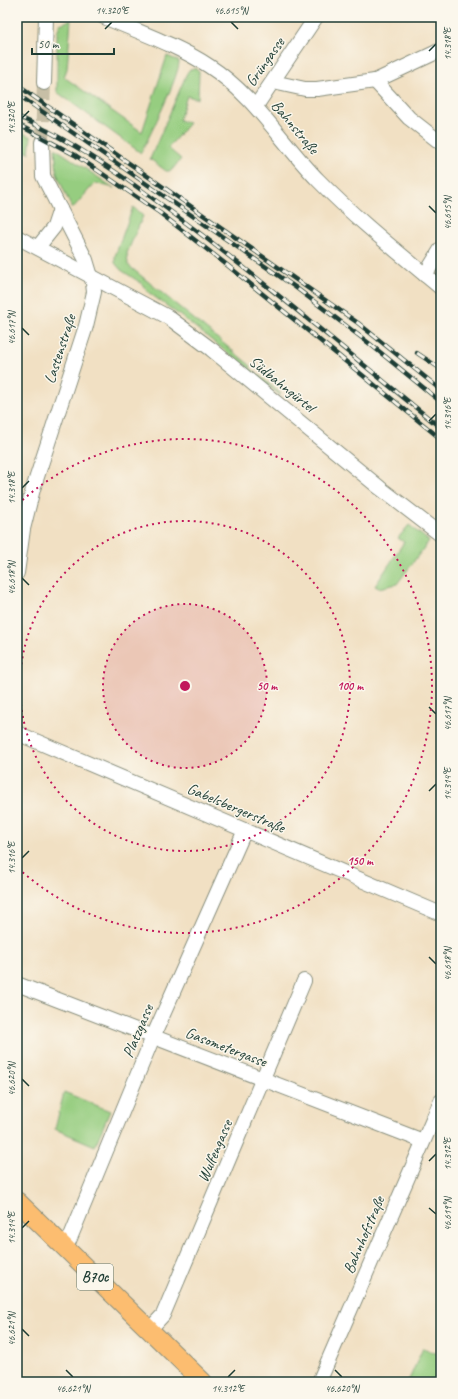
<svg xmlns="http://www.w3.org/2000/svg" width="458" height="1399" font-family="Caveat,sans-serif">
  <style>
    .green { fill: #96cd80; stroke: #5a855a }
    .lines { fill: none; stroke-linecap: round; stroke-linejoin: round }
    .minor-tunnel { stroke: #c7bfa6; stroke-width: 14; stroke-dasharray: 14 7; stroke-linecap: butt }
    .minor-casing { stroke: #888e7c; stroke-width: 16 }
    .major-casing { stroke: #888e7c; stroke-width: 20 }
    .minor { stroke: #fff; stroke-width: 14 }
    .major { stroke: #fcbd6f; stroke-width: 18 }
    .rail-casing { stroke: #1f3d34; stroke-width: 4.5 }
    .rail { stroke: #fbf7ec; stroke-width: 3; stroke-dasharray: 9; stroke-linecap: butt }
    .ticks { fill: none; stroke: #1f3d34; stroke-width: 1.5 }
    .ring { fill: none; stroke: #c2185b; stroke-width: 2; stroke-dasharray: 2 4 }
    .labels { text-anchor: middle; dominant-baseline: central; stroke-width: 3; stroke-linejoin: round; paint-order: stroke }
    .shield { fill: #fbf7ec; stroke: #61756b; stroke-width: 1 }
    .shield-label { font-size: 15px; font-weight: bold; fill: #1f3d34 }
    .street-label { font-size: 16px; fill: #1f3d34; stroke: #fbf7ec }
    .centre { fill: #c2185b; stroke: #fbf7ec; stroke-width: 2 }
    .ring-label { font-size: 12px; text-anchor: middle; font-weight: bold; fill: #c2185b; stroke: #fbf7ec; stroke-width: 3; stroke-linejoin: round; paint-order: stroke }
    .neatline { fill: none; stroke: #1f3d34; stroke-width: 1.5 }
    .ticks-label { font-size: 10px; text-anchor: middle; fill: #1f3d34 }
  </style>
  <rect width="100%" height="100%" fill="#fbf7ec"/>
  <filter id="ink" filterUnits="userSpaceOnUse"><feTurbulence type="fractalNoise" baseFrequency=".025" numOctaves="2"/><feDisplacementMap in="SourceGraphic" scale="8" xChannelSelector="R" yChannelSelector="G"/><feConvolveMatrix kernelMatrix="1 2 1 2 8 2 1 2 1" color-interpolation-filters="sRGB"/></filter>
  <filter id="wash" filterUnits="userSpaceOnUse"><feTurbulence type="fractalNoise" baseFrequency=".012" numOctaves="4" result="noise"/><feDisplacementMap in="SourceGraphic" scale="16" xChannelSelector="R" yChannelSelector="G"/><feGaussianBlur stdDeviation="0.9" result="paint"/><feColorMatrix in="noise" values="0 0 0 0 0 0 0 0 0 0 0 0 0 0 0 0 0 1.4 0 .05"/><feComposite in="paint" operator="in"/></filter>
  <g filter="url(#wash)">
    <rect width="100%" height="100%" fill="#f1e0c3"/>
    <g class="green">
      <path d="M71,20l-4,49 -3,8 78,55 25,-76 12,5c1,14 -30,76 -38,92l-84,-61v-59l3,-9z"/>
      <path d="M195,68l4,4 -1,27 -11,-3 -8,24 10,3 -21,25 13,11 -10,12h-5l-16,-12 37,-86 3,-4z"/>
      <path d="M17,130l14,7 -2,16 -12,-6z"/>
      <path d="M55,148l59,40 -19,-5 -23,26 -15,-35z"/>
      <path d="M133,207l10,9 -16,37 1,12 123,101 -1,2 31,26 -1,1 -90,-72 -42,-31 -7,-9 -20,-13 -6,-7v-7z"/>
      <path d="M409,525l20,16 -32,43 -18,4 -4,-2 29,-44 -6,-4z"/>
      <path d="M64,1092l46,19 -15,35 -40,-17z"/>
      <path d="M423,1348l18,7v27h-33z"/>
    </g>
  </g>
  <g filter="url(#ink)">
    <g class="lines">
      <path class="minor-tunnel" d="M42,142l2,-59"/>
      <defs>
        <g id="minor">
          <path d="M104,17c35,15 73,28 105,49 45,29 72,76 109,114 38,39 81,73 123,108"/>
          <path d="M375,81l34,37 32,25"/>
          <path d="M273,82l32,7h12l58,-8 66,-31"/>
          <path d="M44,83l2,-66"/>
          <path d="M256,106l60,-89"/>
          <path d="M17,237l151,80 43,32 169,139 61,47"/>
          <path d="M38,247l16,-20 6,-18"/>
          <path d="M425,275l16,-26"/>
          <path d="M17,573l6,-44 10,-40 53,-163 8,-34 -1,-9 -7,-23 -43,-84 -1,-34"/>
          <path d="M17,733l424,181"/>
          <path d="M17,984l406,157"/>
          <path d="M66,1248l87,-211 92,-207"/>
          <path d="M149,1330l14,-15 141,-334"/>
          <path d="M319,1382l122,-281"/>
        </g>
        <path id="major" d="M17,1201l186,181"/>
      </defs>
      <use href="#minor" class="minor-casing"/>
      <use href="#major" class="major-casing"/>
      <use href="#minor" class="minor"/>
      <use href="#major" class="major"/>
      <defs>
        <g id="rail">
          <path d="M17,85l341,238 83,67"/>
          <path d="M17,94l278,193 75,57 71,58"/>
          <path d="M17,116c67,30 127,75 185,119 81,62 160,129 239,193"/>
          <path d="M17,124l58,31 85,58 67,52 214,174"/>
          <path d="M417,353l24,16"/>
        </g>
      </defs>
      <use href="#rail" class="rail-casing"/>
      <use href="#rail" class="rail"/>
    </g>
  </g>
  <path class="ticks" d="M231,22l7,7M105,29l7,-7M429,51l7,-7M22,118l7,-7M429,206l7,7M22,328l7,7M429,421l7,-7M22,488l7,-7M22,578l7,7M429,707l7,7M429,791l7,-7M22,858l7,-7M429,957l7,7M22,1079l7,7M429,1161l7,-7M429,1208l7,6M22,1228l7,-7M22,1329l7,7M66,1370l7,7M335,1370l7,7M228,1377l7,-7"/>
  <circle cx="185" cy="686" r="82" fill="#c2185b" fill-opacity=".12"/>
  <g class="ring">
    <circle cx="185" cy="686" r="82"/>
    <circle cx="185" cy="686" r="165"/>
    <path d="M18 504A247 247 0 1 1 18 868"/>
  </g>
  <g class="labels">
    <rect class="shield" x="77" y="1264" width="36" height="26" rx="3"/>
    <g class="shield-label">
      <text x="95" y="1277">B70c</text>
    </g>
    <g class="street-label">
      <text transform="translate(265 62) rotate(-55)">Grüngasse</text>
      <text transform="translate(295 127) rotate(50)">Bahnstraße</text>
      <text transform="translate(60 349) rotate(-72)">Lastenstraße</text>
      <text transform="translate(282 384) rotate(39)">Südbahngürtel</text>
      <text transform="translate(236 808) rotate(23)">Gabelsbergerstraße</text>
      <text transform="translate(138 1031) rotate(-67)">Platzgasse</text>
      <text transform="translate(226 1047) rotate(21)">Gasometergasse</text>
      <text transform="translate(215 1151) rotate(-67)">Wulfengasse</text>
      <text transform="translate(364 1235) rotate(-67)">Bahnhofstraße</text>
    </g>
  </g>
  <circle cx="185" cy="686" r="6" class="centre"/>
  <g class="ring-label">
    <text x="267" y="690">50 m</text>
    <text x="350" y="690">100 m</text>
    <text x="360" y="865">150 m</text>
  </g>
  <rect width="458" height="1399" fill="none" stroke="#fbf7ec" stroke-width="44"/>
  <path d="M32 48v6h82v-6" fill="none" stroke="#1f3d34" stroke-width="2"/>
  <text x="38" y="48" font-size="12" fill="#1f3d34" stroke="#fbf7ec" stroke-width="3" paint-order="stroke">50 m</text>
  <rect x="22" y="22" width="414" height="1355" class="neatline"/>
  <g class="ticks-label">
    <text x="112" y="14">14.320°E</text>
    <text x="231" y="14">46.615°N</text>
    <text transform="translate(447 44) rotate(-90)" y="4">14.318°E</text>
    <text transform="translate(11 118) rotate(-90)" y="4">14.320°E</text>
    <text transform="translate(447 213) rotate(-90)" y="4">46.615°N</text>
    <text transform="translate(11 328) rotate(-90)" y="4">46.617°N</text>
    <text transform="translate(447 414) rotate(-90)" y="4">14.316°E</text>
    <text transform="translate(11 488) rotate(-90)" y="4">14.318°E</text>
    <text transform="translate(11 578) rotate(-90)" y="4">46.618°N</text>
    <text transform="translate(447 714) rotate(-90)" y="4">46.617°N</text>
    <text transform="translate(447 784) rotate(-90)" y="4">14.314°E</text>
    <text transform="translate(11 858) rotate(-90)" y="4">14.316°E</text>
    <text transform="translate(447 964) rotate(-90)" y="4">46.618°N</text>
    <text transform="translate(11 1079) rotate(-90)" y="4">46.620°N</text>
    <text transform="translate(447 1154) rotate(-90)" y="4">14.312°E</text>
    <text transform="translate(447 1214) rotate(-90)" y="4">46.619°N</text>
    <text transform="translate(11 1228) rotate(-90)" y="4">14.314°E</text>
    <text transform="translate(11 1329) rotate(-90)" y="4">46.621°N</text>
    <text x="73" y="1392">46.621°N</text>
    <text x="228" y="1392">14.312°E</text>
    <text x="342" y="1392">46.620°N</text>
  </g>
</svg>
